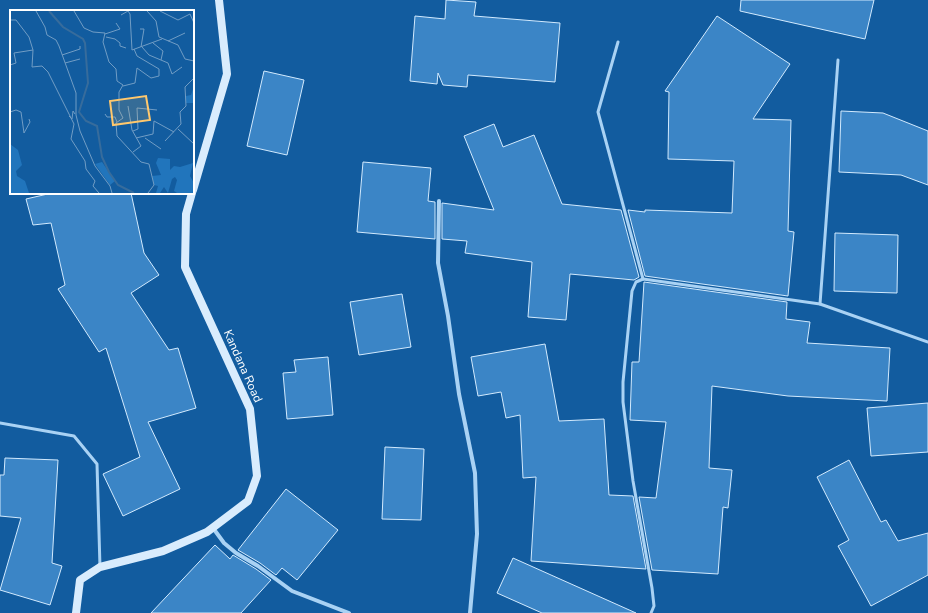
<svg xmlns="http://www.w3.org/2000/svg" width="928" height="613" font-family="'Nunito Sans',sans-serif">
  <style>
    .building { fill: #3b85c6; stroke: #d2eafe }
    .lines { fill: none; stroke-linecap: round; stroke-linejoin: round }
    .lane { stroke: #a9d2f4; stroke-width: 3 }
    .street { stroke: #a9d2f4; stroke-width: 4 }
    .secondary { stroke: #d9ecfd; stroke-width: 8 }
    .labels { text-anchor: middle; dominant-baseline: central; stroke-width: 3.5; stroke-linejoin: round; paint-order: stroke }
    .street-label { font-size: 12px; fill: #fff; stroke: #125c9f }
    .inset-river { fill: none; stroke: #376c9c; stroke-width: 2 }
    .inset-road { fill: none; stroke: #719dc5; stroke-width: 1 }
    .view { fill: #ffc86d; fill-opacity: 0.15; stroke: #ffc86d; stroke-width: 2 }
    .inset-edge { fill: none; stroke: #fff; stroke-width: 2 }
  </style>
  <rect width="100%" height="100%" fill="#125c9f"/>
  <g class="building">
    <path d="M446,0l30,2 -2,14 86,7 -5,59 -87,-7 -1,12 -24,-2 -5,-12 -1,11 -27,-3 5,-65 30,3z"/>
    <path d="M741,0h133l-9,39 -125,-28z"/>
    <path d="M717,16l73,48 -37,55 38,1 -3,111 6,1 -6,64 -143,-20 -17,-66 17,2v-2l87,3 2,-52 -66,-2 1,-67 -4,-1z"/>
    <path d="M264,71l40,9 -17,75 -40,-9z"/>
    <path d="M841,111l42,2 45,18v54l-27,-10 -62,-3z"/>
    <path d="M494,124l9,23 31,-12 28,69 59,6 18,67 -5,3 -64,-6 -4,46 -38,-3 4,-55 -67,-9 2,-12 -25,-2v-36l52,7 -30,-74z"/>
    <path d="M363,162l68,6 -3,33 7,1v37l-78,-7z"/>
    <path d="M52,193h79l13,60 15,22 -28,18 38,57 9,-2 18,60 -48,14 32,67 -57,27 -20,-42 37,-17 -34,-109 -7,4 -41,-63 7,-4 -14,-62 -18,2 -7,-26z"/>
    <path d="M835,233l63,2 -1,58 -63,-2z"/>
    <path d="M644,282l143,20 -1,17 24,3 -3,21 83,5 -3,53 -99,-5 -76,-10 -3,82 23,2 -4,38 -5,-1 -5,67 -66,-4 -13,-73 17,1 10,-76 -36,-2 2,-58h7z"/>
    <path d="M402,294l9,53 -52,8 -9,-53z"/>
    <path d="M545,344l14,77 45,-2 5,76 24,1 13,73 -115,-8 5,-84 -13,1 -3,-63 -14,3 -5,-26 -23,4 -7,-39z"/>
    <path d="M328,357l5,58 -46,4 -4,-46 13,-1 -2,-12z"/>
    <path d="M928,403v49l-57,4 -4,-48z"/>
    <path d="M385,447l39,2 -3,71 -39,-1z"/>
    <path d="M5,458l53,2 -6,103 10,3 -12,39 -50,-15 21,-72 -21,-2v-41h4z"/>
    <path d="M849,460l32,62 5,-2 12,21 30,-8v42l-57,31 -33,-60 11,-6 -32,-63z"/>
    <path d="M286,489l52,41 -41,50 -15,-12 -6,7 -16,-12 -22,-13z"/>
    <path d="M215,545l15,14 3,-4 23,14 15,11 -30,33h-90z"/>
    <path d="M513,558l123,55h-94l-45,-20z"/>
  </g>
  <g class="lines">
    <g class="lane">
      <path d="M618,42l-20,70 45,167"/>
      <path d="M820,304l18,-244"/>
      <path d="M0,423l74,13 23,28 3,103"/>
      <path d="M651,613l3,-7 -2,-18 -19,-107 -10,-79v-20l9,-91 4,-9 7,-3 177,25 108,38"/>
    </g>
    <g class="street">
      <path d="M439,201l-1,62 10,53 11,78 16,79 2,61 -7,79"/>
      <path d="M213,528l11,15 12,10 22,13 34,25 57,22"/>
    </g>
    <g class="secondary">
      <path d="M193,190l34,-116 -8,-74"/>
      <path d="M76,613l4,-33 20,-13 63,-16 44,-19 41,-31 9,-25 -7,-67 -65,-142 1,-53 6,-21"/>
    </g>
  </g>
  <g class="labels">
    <g class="street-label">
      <text transform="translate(243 366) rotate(66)">Kandana Road</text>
    </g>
  </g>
  <g transform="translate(10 10)">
    <rect width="184" height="184" fill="#125c9f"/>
    <path d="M184,76v17h-8v-7l5,-1zM0,134l8,6 4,15 -6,6 1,5 8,5 4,12h-19zM148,148l12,1v11l4,-4 6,1 13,-4 -3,13 4,7v10h-17l-3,-2 3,-11 -2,-3 -3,2 -4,14 -4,-6 -4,6h-4l2,-7 -4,-1 -2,-9 9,-1 -5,-12zM92,152l13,19 -5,4 -15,-21z" fill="#2175bc"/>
    <path class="inset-river" d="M39,1l14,16 20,12 2,4 3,40 -9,29 7,9 11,5 5,31 7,15 9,13 16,8"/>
    <path class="inset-road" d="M26,1l9,16 2,8 9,5 3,6 17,47v22l4,16 15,35 15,20 2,7M64,1l10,17 9,4 12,1 -2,9 6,20 7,7 1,12 6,4 -4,7v18l4,8 -7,5 1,13 24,26 8,2 5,21 -6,8M137,1l9,10 3,16 19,8 7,14 9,2M150,1l18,9 12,-6 4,9M111,5l7,-4 2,3 2,36 30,-11M0,10h6l13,17 4,13 -1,17 10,-1 6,6 26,52 -3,15 14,22 1,8 9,12 -2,5 6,7M130,19h4l-3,18M95,24l15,-5 -4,-6M96,27l9,2 5,4v3l6,2M158,31l17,-8M143,33l10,8 -2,9M132,37l7,8 19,8 4,11 10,-7M52,45l18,-6v-3M55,53l15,-4M0,55l6,-2 -2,-10 19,-3M113,76l12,-3 2,-15 14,10 8,-2v-7l-22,-13 -3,-7M118,96l4,24 9,16 -8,6M0,102l6,-2 5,2 3,21 6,-11 -1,-3M95,104l2,3h8l2,5M59,106l3,3 1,-8 2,3M168,119l16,15M123,121l5,-2 -1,-21 20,2M126,128l17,-4 1,-13 20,11M135,128l16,11M155,131l16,-17 -1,-12 6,-6 -1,-19 9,-9"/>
    <path class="view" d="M136,86l4,24 -37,5 -3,-24z"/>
    <rect width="184" height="184" class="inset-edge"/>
  </g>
</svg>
